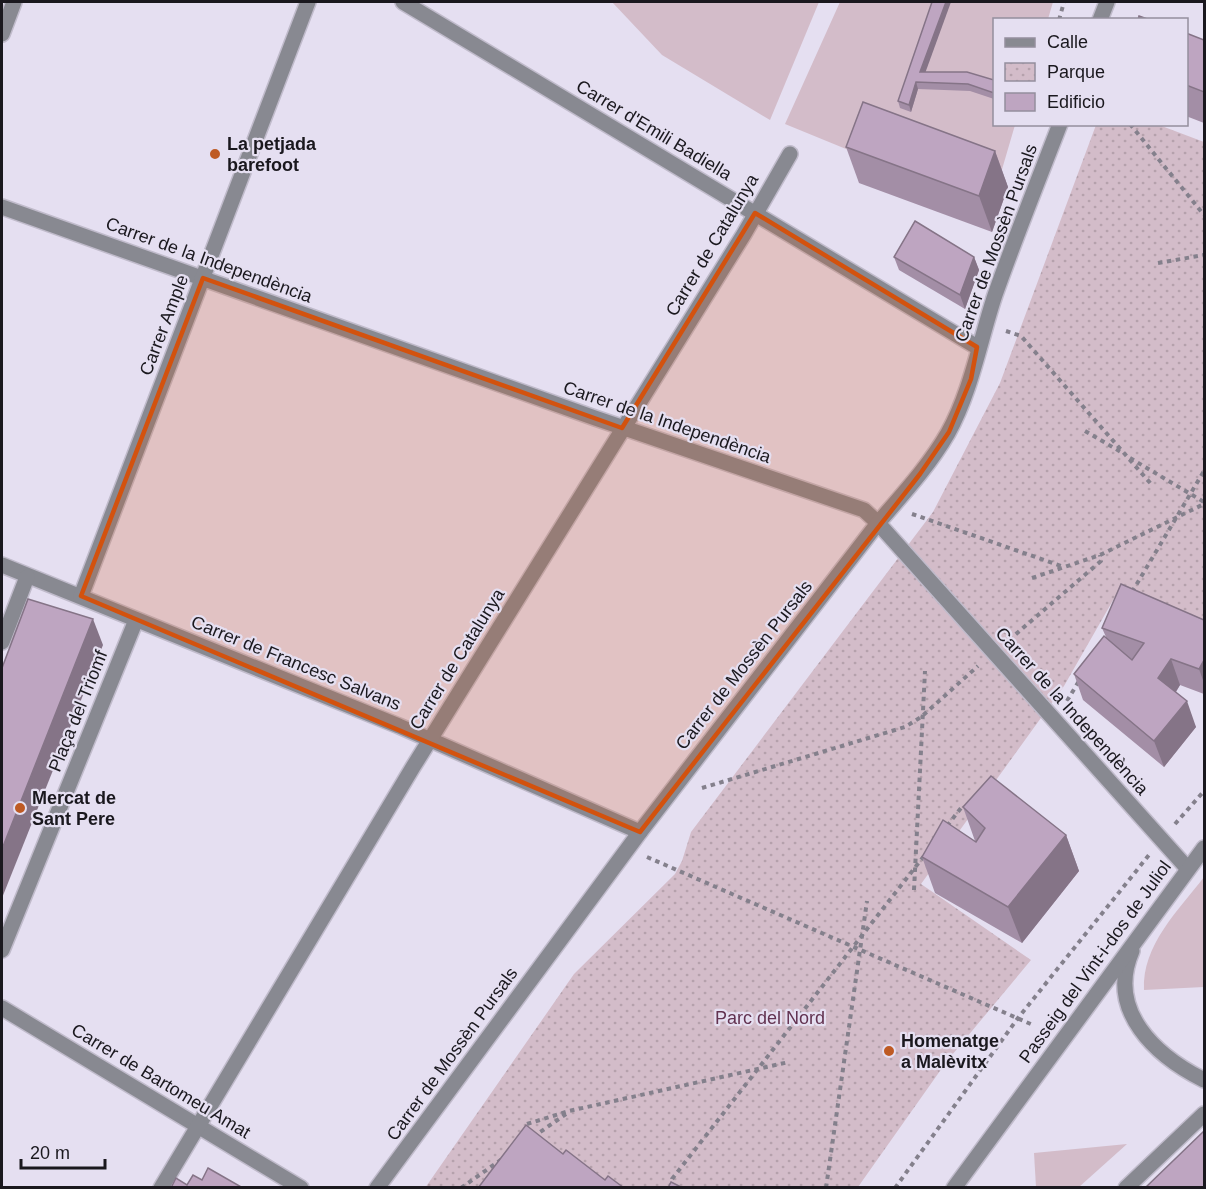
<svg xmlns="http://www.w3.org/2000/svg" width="1206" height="1189" font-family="Arial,sans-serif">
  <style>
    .green { fill: #d3bcc9 }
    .park { fill: url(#park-dots) }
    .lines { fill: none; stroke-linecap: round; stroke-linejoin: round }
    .minor-casing { stroke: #c0bbcb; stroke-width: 18 }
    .tertiary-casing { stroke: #c0bbcb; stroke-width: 18 }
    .path { stroke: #84808c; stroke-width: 4; stroke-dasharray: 4.5 4.5; stroke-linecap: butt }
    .minor { stroke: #888991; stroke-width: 15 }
    .tertiary { stroke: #888991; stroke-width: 15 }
    .wall { fill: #a38ea6 }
    .shaded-wall { fill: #857487 }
    .building { fill: #bea5c1; stroke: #857487; stroke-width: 1.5 }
    .marked { fill: #d3520e; fill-opacity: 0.2; stroke: #d3520e; stroke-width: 4.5; stroke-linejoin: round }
    .poi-dot { fill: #be5a24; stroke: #e5dff1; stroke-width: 2 }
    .labels { text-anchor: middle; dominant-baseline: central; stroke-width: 4.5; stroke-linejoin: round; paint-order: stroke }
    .street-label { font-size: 18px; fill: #1a181e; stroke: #e5dff1 }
    .poi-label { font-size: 18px; font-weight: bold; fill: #1a181e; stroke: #e5dff1; text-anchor: start }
    .park-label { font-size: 18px; fill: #623250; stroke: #e5dff1 }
  </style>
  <defs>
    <pattern id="park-dots" width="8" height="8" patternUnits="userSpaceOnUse" patternTransform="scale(1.5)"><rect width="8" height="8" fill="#d3bcc9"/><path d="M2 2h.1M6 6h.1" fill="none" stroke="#b5a1ac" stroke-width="1.8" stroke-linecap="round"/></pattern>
  </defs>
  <rect width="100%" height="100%" fill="#e5dff1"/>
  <g class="green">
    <path d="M612,2h207l-49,118 -108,-65z"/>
    <path d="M840,2h213l-5,17 -54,1v104l21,1 -17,58 -130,-25 -83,-34z"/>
    <path d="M1204,877v110l-60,3c-2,-45 34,-79 60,-113z"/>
    <path d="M1127,1144l-48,43h-43l-2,-34z"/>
  </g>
  <path class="park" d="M1096,125h63l45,17v497l-88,-44 -52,91 -143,198 110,76 -84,101 -89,126 -433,1 149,-214 101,-100 7,-13 9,-29 242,-320 67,-129z"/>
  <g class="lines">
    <defs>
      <g id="minor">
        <path d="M403,2l574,345"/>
        <path d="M1100,20l7,-18"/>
        <path d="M2,34l12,-32"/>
        <path d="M2,207l593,211 269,92 14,13 310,346"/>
        <path d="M2,565l397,161 241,106"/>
        <path d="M81,596l227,-594"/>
        <path d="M2,642l25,-65"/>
        <path d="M2,950l134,-330"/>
        <path d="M2,1008l299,180"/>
        <path d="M161,1188l252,-421 331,-533 46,-80"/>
        <path d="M377,1188l263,-356 238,-309c25,-29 51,-57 70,-90 23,-41 32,-93 47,-138 20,-57 43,-114 65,-171"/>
      </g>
      <g id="tertiary">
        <path d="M1132,951c-26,60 24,105 72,129"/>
        <path d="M954,1188l250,-340"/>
        <path d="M1126,1188l78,-74"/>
      </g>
    </defs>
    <use href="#minor" class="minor-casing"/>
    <use href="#tertiary" class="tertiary-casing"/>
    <g class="path">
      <path d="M1059,20l5,-18"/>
      <path d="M1130,124l74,91"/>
      <path d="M1158,263l46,-8"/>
      <path d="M1006,331l15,5 131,149"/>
      <path d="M1085,431l36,21"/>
      <path d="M1130,458l74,44"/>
      <path d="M912,514l152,53"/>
      <path d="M1032,578l68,-23 104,-51"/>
      <path d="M1132,592l72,-121"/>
      <path d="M1009,640l92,-79 -1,-6"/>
      <path d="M1067,701l12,-20"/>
      <path d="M702,788l203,-61 16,-10 57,-51"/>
      <path d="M1175,824l29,-33"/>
      <path d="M947,826l14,-18"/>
      <path d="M647,857l386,168"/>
      <path d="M914,890l11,-219"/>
      <path d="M527,1124l42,-13 220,-49"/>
      <path d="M533,1137l33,-23"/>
      <path d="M461,1188l41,-29"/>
      <path d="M671,1188l1,-9 252,-323"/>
      <path d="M826,1188l41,-287"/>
      <path d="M895,1188l123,-170 131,-163"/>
    </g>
    <use href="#minor" class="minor"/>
    <use href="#tertiary" class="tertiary"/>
  </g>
  <g class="wall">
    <path d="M1186,33l18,7v83l-18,-7z"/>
    <path d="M925,72l69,8v19l-24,-8 -52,-2 -7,23 -11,-4 -2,-7z"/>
    <path d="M846,147l149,4 13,36 -16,45 -133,-49z"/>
    <path d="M894,257h80l5,13 -14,39 -66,-39z"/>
    <path d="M1204,620v74l-24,-9 -4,7 20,35 -32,40 -81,-67 -9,-26 32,-37 -4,-9z"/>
    <path d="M963,807l103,28 13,36 -57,72 -87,-50 -13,-36 53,-16z"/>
  </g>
  <g class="shaded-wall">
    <path d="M946,2h5l-28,77 -3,-7z"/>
    <path d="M916,82l2,7 -7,23 -2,-7z"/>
    <path d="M995,151l13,36 -16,45 -13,-36z"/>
    <path d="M974,257l5,13 -14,39 -5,-14z"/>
    <path d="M93,619l10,26 -101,253v-49z"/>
    <path d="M1171,659l9,26 -12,19 -10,-26z"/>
    <path d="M1204,660v23l-5,-14z"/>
    <path d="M1187,701l9,26 -32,40 -10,-26z"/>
    <path d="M1066,835l13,36 -57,72 -14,-36z"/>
  </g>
  <g class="building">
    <path d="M932,2h14l-26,70h47l27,8v13l-26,-9 -52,-2 -7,23 -11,-4z"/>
    <path d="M1139,16l11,4h-12z"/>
    <path d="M1186,33l18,7v52l-18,-7z"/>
    <path d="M863,102l132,49 -16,45 -133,-49z"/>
    <path d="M915,221l59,36 -14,38 -66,-38z"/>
    <path d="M1121,584l83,36v40l-5,9 -28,-10 -13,19 29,23 -33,40 -80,-67 30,-38 28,24 12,-17 -42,-15z"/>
    <path d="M28,599l65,20 -91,230v-181z"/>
    <path d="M991,776l75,59 -58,72 -86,-50 21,-37 33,22 9,-14 -22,-21z"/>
    <path d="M526,1125l37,29 3,-4 39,30 3,-4 16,12h-146z"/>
    <path d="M1204,1131v57h-59z"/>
    <path d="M208,1168l35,20h-72l5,-10 11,7 6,-10 9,5z"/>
    <path d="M671,1182l12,6h-15z"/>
  </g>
  <path class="marked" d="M755,213l222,134 -6,32 -22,53 -29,42 -280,358 -559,-236 122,-318 419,150z"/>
  <g class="poi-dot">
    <circle cx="215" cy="154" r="6"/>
    <circle cx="20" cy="808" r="6"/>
    <circle cx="889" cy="1051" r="6"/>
  </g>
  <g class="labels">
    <g class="street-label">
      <text transform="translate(654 130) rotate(31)">Carrer d'Emili Badiella</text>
      <text transform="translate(996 243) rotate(-70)">Carrer de Mossèn Pursals</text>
      <text transform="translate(712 245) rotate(-59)">Carrer de Catalunya</text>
      <text transform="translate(209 260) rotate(20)">Carrer de la Independència</text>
      <text transform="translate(164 325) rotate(-69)">Carrer Ample</text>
      <text transform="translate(667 422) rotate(19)">Carrer de la Independència</text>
      <text transform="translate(457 659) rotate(-58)">Carrer de Catalunya</text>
      <text transform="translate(296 663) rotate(22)">Carrer de Francesc Salvans</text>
      <text transform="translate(744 665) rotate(-52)">Carrer de Mossèn Pursals</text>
      <text transform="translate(78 711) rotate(-68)">Plaça del Triomf</text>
      <text transform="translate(1072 711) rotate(48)">Carrer de la Independència</text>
      <text transform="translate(1095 962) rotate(-54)">Passeig del Vint-i-dos de Juliol</text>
      <text transform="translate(452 1054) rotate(-54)">Carrer de Mossèn Pursals</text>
      <text transform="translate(161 1081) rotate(31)">Carrer de Bartomeu Amat</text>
    </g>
    <g class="poi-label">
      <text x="227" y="144">La petjada<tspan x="227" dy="21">barefoot</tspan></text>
      <text x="32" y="798">Mercat de<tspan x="32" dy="21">Sant Pere</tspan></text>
      <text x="901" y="1041">Homenatge<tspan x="901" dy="21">a Malèvitx</tspan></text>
    </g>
    <g class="park-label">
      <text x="770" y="1018">Parc del Nord</text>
    </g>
  </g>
  <rect width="1206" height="1189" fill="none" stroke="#1a181e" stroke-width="6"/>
  <rect x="993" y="18" width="195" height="108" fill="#e5dff1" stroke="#948f9d" stroke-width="1.5"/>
  <rect x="1005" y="38" width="30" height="9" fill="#888991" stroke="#948f9d" stroke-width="1.5"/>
  <text x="1047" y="48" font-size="18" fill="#1a181e">Calle</text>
  <rect x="1005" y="63" width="30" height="18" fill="url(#park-dots)" stroke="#948f9d" stroke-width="1.5"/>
  <text x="1047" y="78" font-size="18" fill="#1a181e">Parque</text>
  <rect x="1005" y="93" width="30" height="18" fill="#bea5c1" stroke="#948f9d" stroke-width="1.5"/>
  <text x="1047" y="108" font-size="18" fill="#1a181e">Edificio</text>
  <path d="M21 1159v9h84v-9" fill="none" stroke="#1a181e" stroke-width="3"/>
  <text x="30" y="1159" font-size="18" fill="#1a181e" stroke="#e5dff1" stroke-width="4.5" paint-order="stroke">20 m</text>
</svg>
